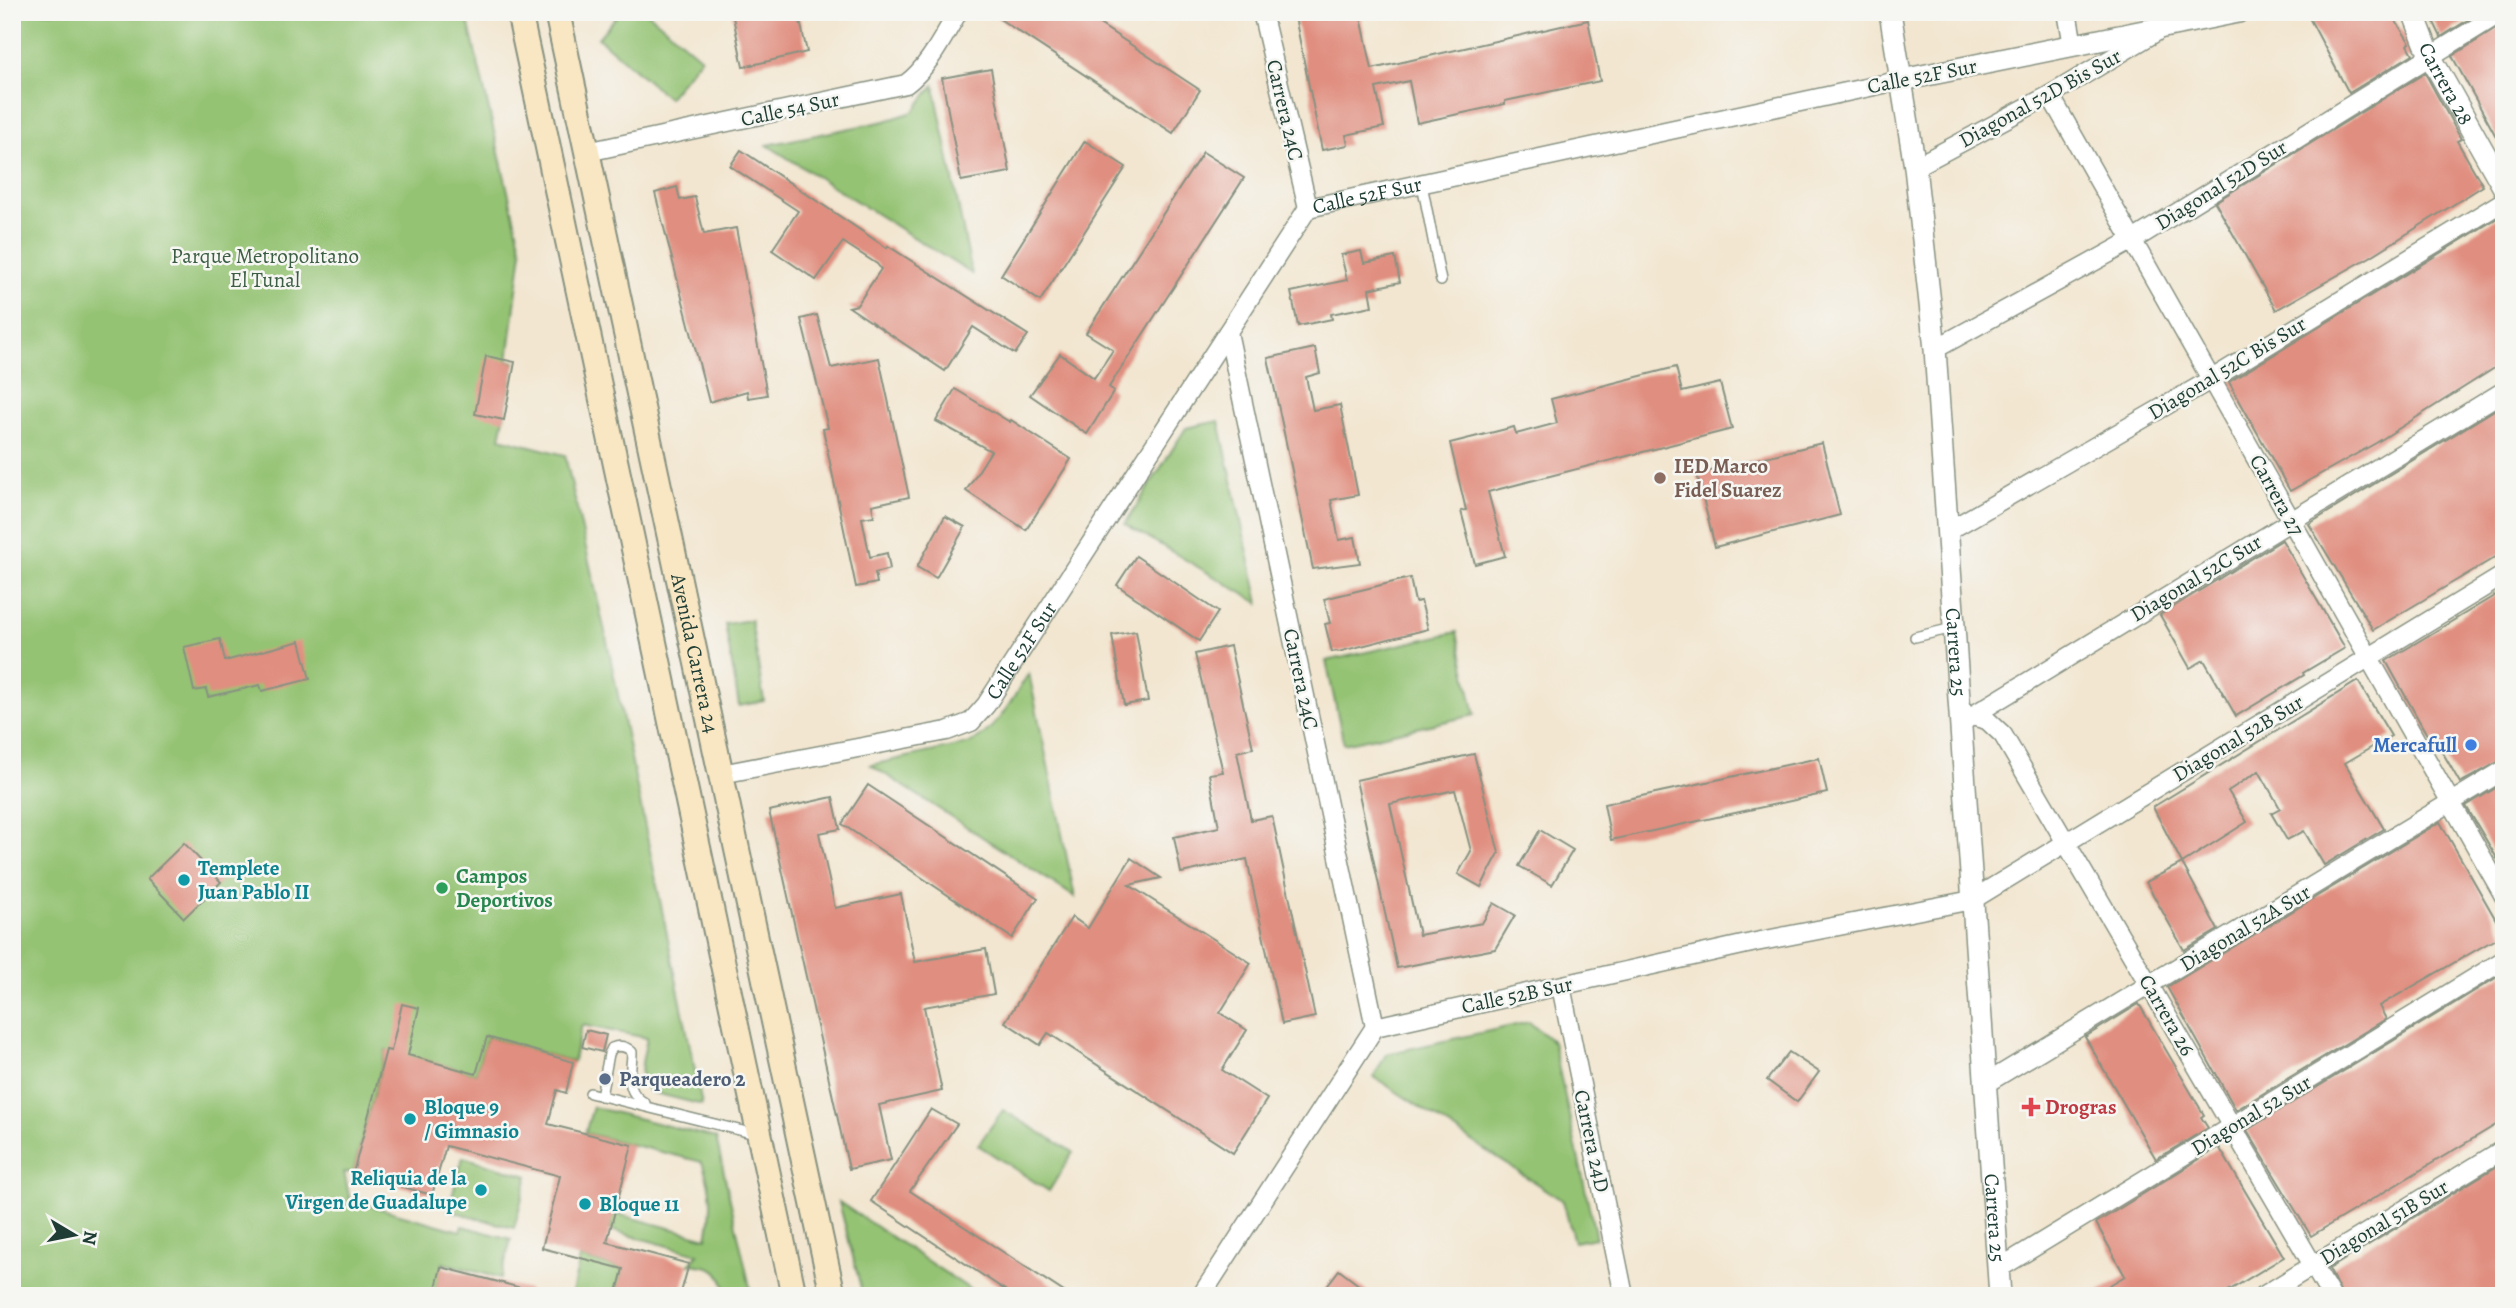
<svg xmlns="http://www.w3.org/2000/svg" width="2516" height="1308" font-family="Alegreya,serif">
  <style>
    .green { fill: #94c373; stroke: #5a8054; stroke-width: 2 }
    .building { fill: #e08e7f }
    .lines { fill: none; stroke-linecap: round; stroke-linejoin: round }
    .service-casing { stroke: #889282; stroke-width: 12 }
    .minor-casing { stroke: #889282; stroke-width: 21 }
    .tertiary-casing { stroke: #889282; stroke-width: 24 }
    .secondary-casing { stroke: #889282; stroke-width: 28 }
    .service { stroke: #fff; stroke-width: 9 }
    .minor { stroke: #fff; stroke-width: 18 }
    .tertiary { stroke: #fff; stroke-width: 21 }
    .secondary { stroke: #f9e7c3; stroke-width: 24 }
    .education-dot { fill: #8d6e63; stroke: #f6f6f2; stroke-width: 2.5 }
    .shop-dot { fill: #3f7fe0; stroke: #f6f6f2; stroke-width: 2.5 }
    .culture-dot { fill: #0f9aa8; stroke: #f6f6f2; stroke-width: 2.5 }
    .leisure-dot { fill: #2e9e5b; stroke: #f6f6f2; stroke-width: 2.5 }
    .service-dot { fill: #5c6f8a; stroke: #f6f6f2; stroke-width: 2.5 }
    .health-dot { fill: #e0444e; stroke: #f6f6f2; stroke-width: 2.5 }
    .labels { text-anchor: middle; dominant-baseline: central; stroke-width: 5; stroke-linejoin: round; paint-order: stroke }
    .street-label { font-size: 21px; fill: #1f3d34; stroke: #f6f6f2 }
    .park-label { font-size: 21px; fill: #3c5e44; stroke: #f6f6f2 }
    .education-label { font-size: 21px; font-weight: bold; fill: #785e54; stroke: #f6f6f2; text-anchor: start }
    .shop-label { font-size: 21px; font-weight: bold; fill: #366cbe; stroke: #f6f6f2; text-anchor: end }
    .culture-label { font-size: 21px; font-weight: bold; fill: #0d838f; stroke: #f6f6f2; text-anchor: start }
    .leisure-label { font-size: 21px; font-weight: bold; fill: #27864d; stroke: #f6f6f2; text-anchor: start }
    .service-label { font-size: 21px; font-weight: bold; fill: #4e5e75; stroke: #f6f6f2; text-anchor: start }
    .health-label { font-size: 21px; font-weight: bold; fill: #be3a42; stroke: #f6f6f2; text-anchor: start }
  </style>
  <rect width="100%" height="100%" fill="#f6f6f2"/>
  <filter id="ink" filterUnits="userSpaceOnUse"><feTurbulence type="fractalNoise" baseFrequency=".0143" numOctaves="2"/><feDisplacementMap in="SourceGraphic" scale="14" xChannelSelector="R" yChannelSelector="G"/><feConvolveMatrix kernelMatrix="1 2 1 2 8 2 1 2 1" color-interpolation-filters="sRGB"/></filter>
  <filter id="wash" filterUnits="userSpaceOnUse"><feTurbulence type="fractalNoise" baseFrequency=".00686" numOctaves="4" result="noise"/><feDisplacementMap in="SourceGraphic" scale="28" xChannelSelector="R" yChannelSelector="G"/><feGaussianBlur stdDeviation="1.57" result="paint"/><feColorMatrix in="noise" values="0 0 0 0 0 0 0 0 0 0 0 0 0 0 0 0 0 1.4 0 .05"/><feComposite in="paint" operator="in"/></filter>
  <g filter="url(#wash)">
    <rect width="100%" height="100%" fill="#f2e6d0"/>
    <g class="green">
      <path d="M12,12h454l56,239 -14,109 7,2 -15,76 65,17 42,186 95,464 -51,-13c-17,-12 -7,-36 -4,-54l-65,-13 -9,37 -86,-25 -11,37 -90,-24 -33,123 -9,-1 6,28 110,31 2,-5 49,13 -10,39 -58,-15 -9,33h-422z"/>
      <path d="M620,12h27l54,46 -33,40 -70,-60z"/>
      <path d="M934,85l38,189 -205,-129 118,-24 28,-9z"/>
      <path d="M1219,421l40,182 -134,-79 61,-96z"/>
      <path d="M751,620l13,81 -25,5 -14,-82z"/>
      <path d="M1457,632l18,83 -131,29 -18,-83z"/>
      <path d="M1029,673l46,224 -204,-132 100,-22c27,-15 41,-44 58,-70z"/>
      <path d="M1529,1022l24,20 43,196 -22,4 -11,-41 -189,-124 12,-23z"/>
      <path d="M593,1107l123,31 36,158h-24c-10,-28 -9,-29 -39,-32l9,-10 -88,-24 4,-17 93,25c6,-31 6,-45 -5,-76l-117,-29z"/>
      <path d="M1003,1110l70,42 -24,39 -71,-46z"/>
      <path d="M463,1157l65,19 -14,52 -66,-18z"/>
      <path d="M839,1202l141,94h-117z"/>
      <path d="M580,1258l43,11 -7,27h-45z"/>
    </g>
    <g id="blocks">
      <g class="building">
        <path d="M732,12h66l9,40 -64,15z"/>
        <path d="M989,12h92l119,78 -27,43z"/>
        <path d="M1294,12h66l12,57 216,-49 12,61 -95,20v3l-88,19 -8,-42 -33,7 8,39 -38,8 2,10 -26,5z"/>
        <path d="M2306,12h84l20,31 -2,2 5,9 -64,39z"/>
        <path d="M2429,12h51l-39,25z"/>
        <path d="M2504,24v127l-52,-95z"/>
        <path d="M991,69l19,103 -49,9 -19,-103z"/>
        <path d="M2425,73l36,66 -4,2 26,45 -113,71 -94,53 -61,-108z"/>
        <path d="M1085,141l41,26 -86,134 -39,-26z"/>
        <path d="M741,150l146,98 1,-2 140,89 -13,19 -42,-27 -28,44 -96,-64 8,-2 24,-36 -4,-5 -34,-22 -27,38 -44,-30 26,-39 -68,-45z"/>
        <path d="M1203,152l41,26 -135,209 5,4 -27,43 -57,-39 30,-41 34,24 19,-28 -27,-17z"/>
        <path d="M677,187l3,13 15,-3 9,37 32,-6 31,167 -19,3 -1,-7 -38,11 -54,-209z"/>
        <path d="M2504,214v148l-128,81 -86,48 -61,-109z"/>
        <path d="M1361,251l3,12 31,-6 5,25 -31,7 3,17 -41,8 1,5 -34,7 -7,-34 56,-12 -6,-25z"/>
        <path d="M817,315l14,53 48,-10 30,139 -37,8 2,11 -12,2 8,39 17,-4 3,16 -15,4 2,10 -21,4 -33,-158 5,-1 -27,-109z"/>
        <path d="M1315,348l5,25 -14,4 7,33 27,-5 18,90 -27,5 8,40 16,-3 5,26 -47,6 -45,-211z"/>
        <path d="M486,356l29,6 -11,58 -29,-6z"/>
        <path d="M1676,367l6,25 38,-9 12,46 -244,63 17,64 -30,8 -14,-53 5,-1 -16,-67 64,-16 2,7 41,-11 -6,-24z"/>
        <path d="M955,389l55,33 1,-2 60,39 -45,71 -60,-39 25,-40 -55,-30z"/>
        <path d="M2504,404v148l-131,78 -64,-106z"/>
        <path d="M1822,443l18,72 -125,32 -18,-73z"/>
        <path d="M945,516l20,11 -29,51 -19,-11z"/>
        <path d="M2282,540l63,108 -42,25 1,2 -68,41 -32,-56 -14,8 -30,-53z"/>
        <path d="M1136,556l82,56 -19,29 -82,-56z"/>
        <path d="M1410,578l5,24 6,-1 7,28 -90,23 -1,-1 -5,1 -7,-28 5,-1 -6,-24z"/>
        <path d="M2504,590v169l-44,24 -25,-44 -4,3 -45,-81z"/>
        <path d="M1136,631l12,70 -24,4 -12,-70z"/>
        <path d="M220,639l5,22 75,-20 10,38 -48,12 -2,-6 -52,12 -2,-8 -12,2 -10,-44z"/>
        <path d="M1230,646l23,102 -16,4 14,68 21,-4 43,201 -33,7 -35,-165 -66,14 -7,-36 45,-10 -10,-53 14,-2 -28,-118z"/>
        <path d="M2358,681l33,55 -46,27 39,66 -60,36 -20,-34 -17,9 -16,-27 9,-5 -21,-37 -31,20 19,31 -65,41 -29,-56z"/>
        <path d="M1474,754l25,99 -18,34 -23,-13 13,-23 -16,-61 -65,14 29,131 63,-12 12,-20 21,12 -20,34 -98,19 -41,-188z"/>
        <path d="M1819,758l8,35 -216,47 -7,-36z"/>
        <path d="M2504,783v87l-38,-64z"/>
        <path d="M868,785l170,113 -26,40 -170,-114z"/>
        <path d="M833,797l7,32 -21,4 16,75 66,-14 14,68 71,-13 8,45 -70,13 18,84 -63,14 12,55 -42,9 -80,-358z"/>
        <path d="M2440,822l64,112 -125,72 7,13 -150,91 -69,-123z"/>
        <path d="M1540,830l33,20 -21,35 -33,-19z"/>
        <path d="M184,843l37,39 -37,36 -37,-39z"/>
        <path d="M1131,858l30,20 -32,7 122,78 -31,50 27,17 -25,40 45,29 -34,54 -185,-120 -8,12 -35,-23 67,-105 16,11z"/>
        <path d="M2182,863l36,67 -34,20 -38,-68z"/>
        <path d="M2504,973v147l-193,116 -64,-106z"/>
        <path d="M402,1004l17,4 -11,47 68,19 11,-37 86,25 -7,31 -9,-3 -9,34 84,21 -25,97 82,22 -9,32h-64l7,-27 -81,-21 18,-72 -114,-30 -14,49 -79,-22 33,-123 5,1z"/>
        <path d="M2139,1004l65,111 -3,2 7,11 -52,31 -71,-122z"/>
        <path d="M586,1030l20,5 -4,17 -20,-5z"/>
        <path d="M1789,1052l30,20 -22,30 -30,-22z"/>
        <path d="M931,1109l26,15 -47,67 160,105h-56l-143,-95z"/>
        <path d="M2219,1147l65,110 -64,39h-129l34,-20 -29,-53z"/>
        <path d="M2504,1162v134h-162l-13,-27z"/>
        <path d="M441,1267l88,23 -1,6h-94z"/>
        <path d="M1339,1270l34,26h-54z"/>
      </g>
    </g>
  </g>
  <g filter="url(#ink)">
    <use href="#blocks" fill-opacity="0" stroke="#889282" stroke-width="2"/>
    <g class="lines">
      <defs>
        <g id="service">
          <path d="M1422,184l19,97"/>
          <path d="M1915,637l38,-9"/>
          <path d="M590,1093l165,41"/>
          <path d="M601,1096l8,-42 3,-6c7,-3 14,-2 20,4 0,20 -9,39 13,51"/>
        </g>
        <g id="minor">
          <path d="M1262,12l46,196"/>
          <path d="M2067,12l6,33"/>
          <path d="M2050,95l454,801"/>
          <path d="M587,152l319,-68c23,-17 37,-47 52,-72"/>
          <path d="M1915,167l135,-72 106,-63"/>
          <path d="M1228,332l147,695"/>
          <path d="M1935,349l198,-109 369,-228"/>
          <path d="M1948,531l264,-152 292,-178"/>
          <path d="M1972,716l15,4 16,15 328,561"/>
          <path d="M1967,719l537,-328"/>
          <path id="s1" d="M721,774l226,-43 24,-9 15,-17 322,-497 594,-128"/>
          <path d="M1561,986l63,310"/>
          <path d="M1985,1084l519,-314"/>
          <path d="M1998,1269l506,-309"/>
          <path d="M1201,1296l174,-269 381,-85 216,-42 532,-325"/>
          <path d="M2263,1296l241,-147"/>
        </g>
        <g id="tertiary">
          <path id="s2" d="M1890,12l25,155 20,182 65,947"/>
          <path id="s3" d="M2413,12l17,44 74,132"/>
          <path d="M1902,80l336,-68"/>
        </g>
        <g id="secondary">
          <path d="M519,12l275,1284"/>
          <path id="s4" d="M557,12l276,1284"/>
        </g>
      </defs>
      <use href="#service" class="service-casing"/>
      <use href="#minor" class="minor-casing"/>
      <use href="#tertiary" class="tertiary-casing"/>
      <use href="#secondary" class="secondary-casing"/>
      <use href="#service" class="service"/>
      <use href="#minor" class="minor"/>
      <use href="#tertiary" class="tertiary"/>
      <use href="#secondary" class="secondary"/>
    </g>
  </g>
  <circle class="education-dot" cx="1660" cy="478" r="7"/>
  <circle class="shop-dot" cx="2471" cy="745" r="7"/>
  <g class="culture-dot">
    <circle cx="184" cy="880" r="7"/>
    <circle cx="410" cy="1119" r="7"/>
    <circle cx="481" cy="1190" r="7"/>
    <circle cx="585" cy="1204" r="7"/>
  </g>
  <circle class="leisure-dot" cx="442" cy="888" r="7"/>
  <circle class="service-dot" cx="605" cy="1079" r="7"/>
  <path class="health-dot" d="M2027.5 1096.5h7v7h7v7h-7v7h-7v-7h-7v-7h7z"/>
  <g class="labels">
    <g class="street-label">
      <text transform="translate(1922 76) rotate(-11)">Calle 52F Sur</text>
      <text stroke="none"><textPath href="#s3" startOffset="79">Carrera 28</textPath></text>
      <text transform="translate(2040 98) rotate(-29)">Diagonal 52D Bis Sur</text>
      <text transform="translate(790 109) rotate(-12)">Calle 54 Sur</text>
      <text transform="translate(1285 110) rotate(77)">Carrera 24C</text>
      <text transform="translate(2221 185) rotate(-32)">Diagonal 52D Sur</text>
      <text stroke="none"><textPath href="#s1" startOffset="931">Calle 52F Sur</textPath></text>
      <text transform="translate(2227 368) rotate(-31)">Diagonal 52C Bis Sur</text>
      <text transform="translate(2277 495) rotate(61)">Carrera 27</text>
      <text transform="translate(2196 578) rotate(-31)">Diagonal 52C Sur</text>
      <text stroke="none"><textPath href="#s1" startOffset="343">Calle 52F Sur</textPath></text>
      <text stroke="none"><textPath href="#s2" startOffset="644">Carrera 25</textPath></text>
      <text stroke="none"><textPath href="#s4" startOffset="656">Avenida Carrera 24</textPath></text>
      <text transform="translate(1301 679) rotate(78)">Carrera 24C</text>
      <text transform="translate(2238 738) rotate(-31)">Diagonal 52B Sur</text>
      <text transform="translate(2245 928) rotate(-31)">Diagonal 52A Sur</text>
      <text transform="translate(1517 995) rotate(-12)">Calle 52B Sur</text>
      <text transform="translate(2167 1015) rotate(60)">Carrera 26</text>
      <text transform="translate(2251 1115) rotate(-31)">Diagonal 52 Sur</text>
      <text transform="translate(1592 1141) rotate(78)">Carrera 24D</text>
      <text stroke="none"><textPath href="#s2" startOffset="1211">Carrera 25</textPath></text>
      <text transform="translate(2384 1222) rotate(-31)">Diagonal 51B Sur</text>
    </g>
    <g class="park-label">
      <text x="265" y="256">Parque Metropolitano<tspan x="265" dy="24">El Tunal</tspan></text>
    </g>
    <g class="education-label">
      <text x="1674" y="466">IED Marco<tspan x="1674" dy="24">Fidel Suarez</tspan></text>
    </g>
    <g class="shop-label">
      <text x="2457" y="745">Mercafull</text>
    </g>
    <g class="culture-label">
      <text x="198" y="868">Templete<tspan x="198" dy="24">Juan Pablo II</tspan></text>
      <text x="424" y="1107">Bloque 9<tspan x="424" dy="24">/ Gimnasio</tspan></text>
      <text x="467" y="1178" text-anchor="end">Reliquia de la<tspan x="467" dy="24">Virgen de Guadalupe</tspan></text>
      <text x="599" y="1204">Bloque 11</text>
    </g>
    <g class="leisure-label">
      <text x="456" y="876">Campos<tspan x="456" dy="24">Deportivos</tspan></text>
    </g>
    <g class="service-label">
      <text x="619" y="1079">Parqueadero 2</text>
    </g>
    <g class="health-label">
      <text x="2045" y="1107">Drogras</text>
    </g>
  </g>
  <rect width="2516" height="1308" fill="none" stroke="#f6f6f2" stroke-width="42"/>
  <g transform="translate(74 1235) rotate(100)" stroke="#f6f6f2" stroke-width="5" paint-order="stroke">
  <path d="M0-5L12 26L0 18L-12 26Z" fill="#1f3d34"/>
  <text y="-10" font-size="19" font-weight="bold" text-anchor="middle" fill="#1f3d34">N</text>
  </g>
</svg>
